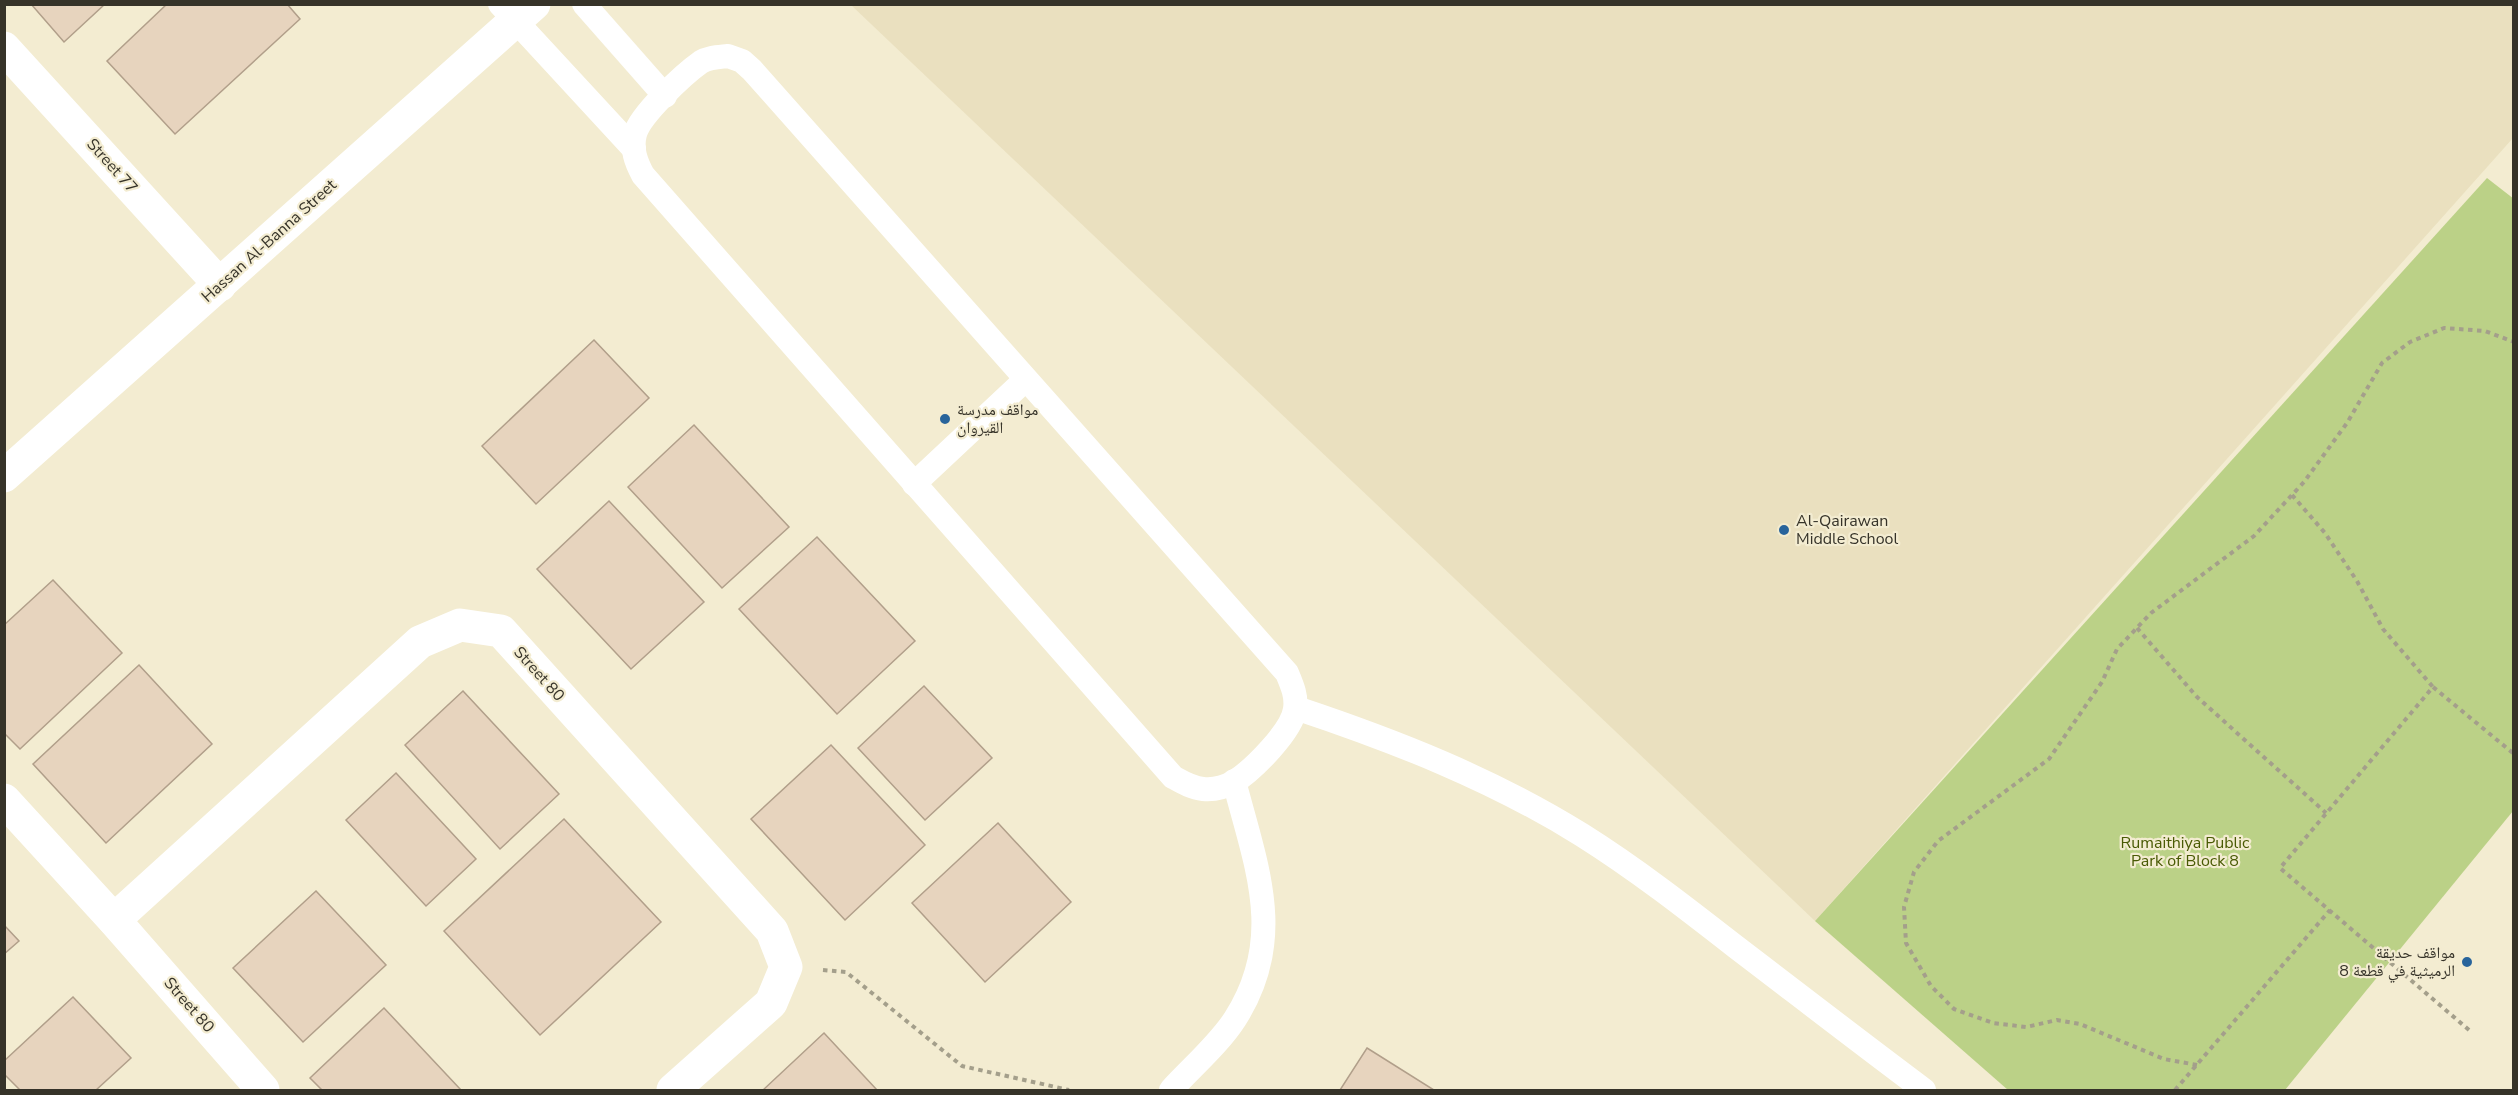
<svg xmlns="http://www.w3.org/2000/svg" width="2518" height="1095" font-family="'Nunito Sans','Noto Naskh Arabic',sans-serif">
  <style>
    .built { fill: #eae0bf }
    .green { fill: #bbd187 }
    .building { fill: #e7d4be; stroke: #b19f8a; stroke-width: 1.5 }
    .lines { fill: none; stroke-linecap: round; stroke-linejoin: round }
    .path { stroke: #a49f8b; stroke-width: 4; stroke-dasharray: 4.5 4.5; stroke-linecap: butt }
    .service { stroke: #fff; stroke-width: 24 }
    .minor { stroke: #fff; stroke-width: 33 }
    .tertiary { stroke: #fff; stroke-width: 33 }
    .poi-dot { fill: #28649b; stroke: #f3ecd1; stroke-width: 2 }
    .labels { text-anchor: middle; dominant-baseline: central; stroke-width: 4.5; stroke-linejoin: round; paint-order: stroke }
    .street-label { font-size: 16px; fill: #363329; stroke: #f3ecd1 }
    .poi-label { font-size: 16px; fill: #363329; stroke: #f3ecd1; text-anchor: start }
    .park-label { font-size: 16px; fill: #495a04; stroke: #f3ecd1 }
  </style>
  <rect width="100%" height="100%" fill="#f3ecd1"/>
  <path class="built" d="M851,5h1662v133l-698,783z"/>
  <path class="green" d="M2487,178l27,21 -1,612 -228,279h-277l-193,-169z"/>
  <g class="building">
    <path d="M31,4h74l-41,38z"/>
    <path d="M167,4h120l13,15 -125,115 -68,-73z"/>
    <path d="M594,340l55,58 -113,106 -54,-58z"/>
    <path d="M694,425l95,102 -67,61 -94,-101z"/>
    <path d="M609,501l95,101 -73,67 -94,-100z"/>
    <path d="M817,537l98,104 -78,73 -98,-105z"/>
    <path d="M53,580l69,73 -102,96 -16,-16v-108z"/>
    <path d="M139,665l73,79 -106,99 -73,-79z"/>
    <path d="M924,686l68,72 -67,62 -67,-72z"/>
    <path d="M463,691l96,103 -59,55 -95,-104z"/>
    <path d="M831,745l94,100 -80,75 -94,-101z"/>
    <path d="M396,773l80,86 -50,47 -80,-86z"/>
    <path d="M564,819l97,103 -121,113 -96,-104z"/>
    <path d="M998,823l73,79 -86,80 -73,-79z"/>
    <path d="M316,891l70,74 -83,77 -70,-74z"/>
    <path d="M4,925l15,16 -15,13z"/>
    <path d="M73,997l58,61 -35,32h-76l-16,-16v-13z"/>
    <path d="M384,1008l77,82h-139l-12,-12z"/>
    <path d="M824,1033l53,57h-114z"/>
    <path d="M1367,1048l67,42h-94z"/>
  </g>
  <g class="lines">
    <g class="path">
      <path d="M2292,495l33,38 32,48 26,48 50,58"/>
      <path d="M2137,628l60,69 129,116"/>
      <path d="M823,970l23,2 116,94 107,24"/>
      <path d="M2469,1030l-189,-162 153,-181 81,67"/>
      <path d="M2197,1065l-33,-6 -84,-35 -23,-4 -31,7 -33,-4 -39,-14 -23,-23 -25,-43 -2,-36 10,-35 24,-31 111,-82 53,-77 15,-33 34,-36 103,-77 50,-54 43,-59 35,-60 28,-21 34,-14 41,3 29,11"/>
      <path d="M2175,1090l155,-180"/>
    </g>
    <g class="service">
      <path d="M500,4l134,145"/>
      <path d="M584,4l81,92"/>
      <path d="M728,56l14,5 10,9 535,603c5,12 10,23 8,36 -3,22 -42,61 -61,73 -9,5 -21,8 -31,7 -11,-1 -21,-7 -30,-12l-530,-602c-7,-13 -12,-26 -8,-41 5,-19 49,-60 66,-72 8,-5 18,-5 27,-6z"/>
      <path d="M914,484l111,-104"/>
      <path d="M1296,708c99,33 196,71 286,127 54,34 104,73 154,112 63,48 125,96 188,143"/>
      <path d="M1171,1090c20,-22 48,-46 64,-71 52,-81 21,-153 -1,-238"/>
    </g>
    <g class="minor">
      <path d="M4,48l216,237"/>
      <path d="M4,800l110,120 149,170"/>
      <path d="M114,920l306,-278 40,-17 41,6 271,300 14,36 -15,36 -98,87"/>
    </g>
    <path class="tertiary" d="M4,476l530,-472"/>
  </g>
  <g class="poi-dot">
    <circle cx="945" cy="419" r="6"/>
    <circle cx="1784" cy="530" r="6"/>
    <circle cx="2467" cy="962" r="6"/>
  </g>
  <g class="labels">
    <g class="street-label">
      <text transform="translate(112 166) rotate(48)">Street 77</text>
      <text transform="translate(269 241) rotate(-42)">Hassan Al-Banna Street</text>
      <text transform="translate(539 674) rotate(48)">Street 80</text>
      <text transform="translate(189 1005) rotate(49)">Street 80</text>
    </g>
    <g class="poi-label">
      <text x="957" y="410">مواقف مدرسة<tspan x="957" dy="18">القيروان</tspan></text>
      <text x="1796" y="521">Al-Qairawan<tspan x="1796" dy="18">Middle School</tspan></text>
      <text x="2455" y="953" text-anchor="end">مواقف حديقة<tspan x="2455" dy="18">الرميثية في قطعة 8</tspan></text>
    </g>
    <g class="park-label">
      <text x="2185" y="843">Rumaithiya Public<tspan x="2185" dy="18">Park of Block 8</tspan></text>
    </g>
  </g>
  <rect width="2518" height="1095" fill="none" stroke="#363329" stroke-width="12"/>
</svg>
